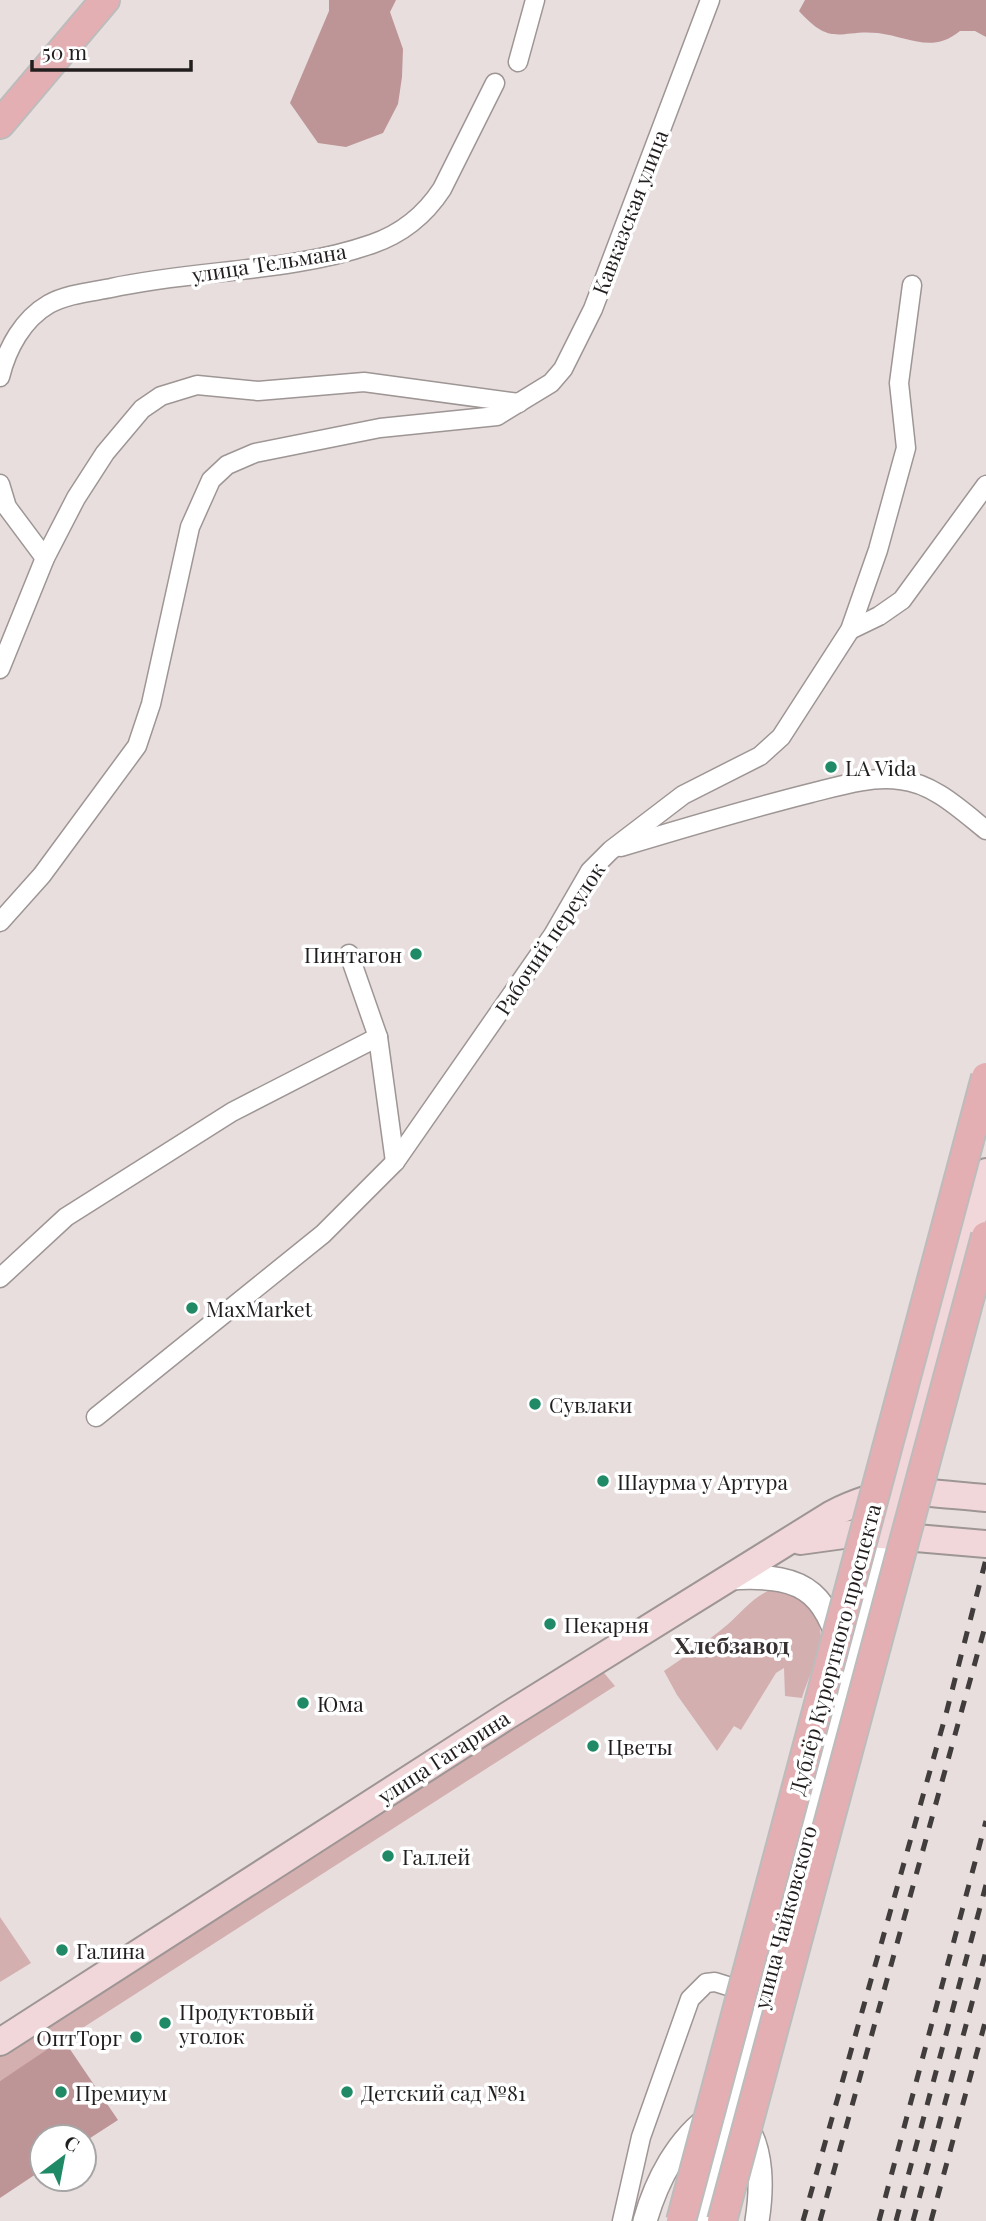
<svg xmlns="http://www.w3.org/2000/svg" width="986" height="2221" font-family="'Playfair Display',serif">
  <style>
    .green { fill: #d4afb0 }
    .forest { fill: #bd9597 }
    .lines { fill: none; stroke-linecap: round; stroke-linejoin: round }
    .minor-casing { stroke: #9e9595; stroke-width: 21 }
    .tertiary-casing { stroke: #9e9595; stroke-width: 26 }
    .secondary-casing { stroke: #9e9595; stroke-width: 30 }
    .primary-casing { stroke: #bdbcbc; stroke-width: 32 }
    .minor { stroke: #fff; stroke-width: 18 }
    .tertiary { stroke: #fff; stroke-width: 23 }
    .secondary { stroke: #f1d7d9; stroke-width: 26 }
    .primary { stroke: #e3afb3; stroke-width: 28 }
    .rail { stroke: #413d3d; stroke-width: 5; stroke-dasharray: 12 12; stroke-linecap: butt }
    .primary-bridge-casing { stroke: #bdbcbc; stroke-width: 32; stroke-linecap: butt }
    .primary-bridge { stroke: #e3afb3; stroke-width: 28 }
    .poi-dot { fill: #208966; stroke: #fff; stroke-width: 2.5 }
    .labels { text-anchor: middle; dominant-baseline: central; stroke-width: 7; stroke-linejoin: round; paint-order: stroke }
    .street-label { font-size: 21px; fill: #221e1e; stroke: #fff }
    .poi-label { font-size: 21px; fill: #221e1e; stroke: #fff; text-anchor: start }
    .neighbourhood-label { font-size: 23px; font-weight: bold; fill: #373030; stroke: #fff }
  </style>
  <rect width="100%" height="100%" fill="#e8dede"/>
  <g class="green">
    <path d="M770,1590c26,0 53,23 51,51 0,12 -15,42 -19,57l-17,-2 -1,-28 -8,5 -35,57 -7,-4 -17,25 -40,-56 -13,-24c21,-15 43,-29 63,-46 15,-13 25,-27 43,-35z"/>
    <path d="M594,1661l21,25 -615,395v-39z"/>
    <path d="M0,1917l31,46 -31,19z"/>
  </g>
  <g class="forest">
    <path d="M329,0h67l-6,12 13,37 -1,28 -4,27 -15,29 -37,14 -28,-4 -28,-40 39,-92z"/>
    <path d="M805,0h181v37l-11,-6h-15c-28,23 -51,6 -82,2 -38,-4 -46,15 -79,-22z"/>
    <path d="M63,2039l55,81 -34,22v-5h-42v33l-42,28v-117z"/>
  </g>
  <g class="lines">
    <defs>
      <g id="minor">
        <path d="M518,62l17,-62"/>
        <path d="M0,377c7,-29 23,-58 49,-73 18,-10 42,-12 62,-16 85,-19 178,-15 261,-44 29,-10 53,-29 70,-55l53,-106"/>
        <path d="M0,484l7,23 38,51"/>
        <path d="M850,630l29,-14 23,-16 84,-115"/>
        <path d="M0,669l45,-111 31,-60 29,-45 37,-44 19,-13 36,-11 61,6 106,-9 155,21"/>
        <path d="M621,847c63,-19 126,-38 190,-54 28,-7 59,-17 89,-13 33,3 61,30 86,50"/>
        <path d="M0,922l42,-47 95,-129 14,-42 39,-177 21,-47 16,-15 28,-12 125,-25 117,-12 54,-33 12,-14 30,-60 117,-309"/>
        <path d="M349,954l29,83 17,125"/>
        <path d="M0,1278l66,-61 166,-105 146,-75"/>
        <path d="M96,1417l227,-183 72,-72 158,-227 37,-64 21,-21 72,-55 77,-39 21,-19 69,-107 28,-80 28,-102 -7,-65 13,-98"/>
        <path d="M622,2221l19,-84 49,-138 16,-16 9,-1 35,11"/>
      </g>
      <g id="tertiary">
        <path d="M730,1578c82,-5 97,17 118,93"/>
        <path d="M848,1668l36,-134"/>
        <path d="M744,2123c19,26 18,67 13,98"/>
        <path d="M645,2221c11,-39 33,-83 68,-106"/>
        <path d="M701,2221l144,-539"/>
      </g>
      <g id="secondary">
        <path d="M884,1534l102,-362"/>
        <path d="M800,1541l58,-8 128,11"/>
        <path d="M0,2042l507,-326 325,-202c61,-31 89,-21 154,-16"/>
      </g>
      <path id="primary" d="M0,124l105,-124"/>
    </defs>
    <use href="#minor" class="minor-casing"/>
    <use href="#tertiary" class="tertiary-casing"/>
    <use href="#secondary" class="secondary-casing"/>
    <use href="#primary" class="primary-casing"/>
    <use href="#minor" class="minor"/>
    <use href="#tertiary" class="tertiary"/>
    <use href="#secondary" class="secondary"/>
    <use href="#primary" class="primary"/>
    <g class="rail">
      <path d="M803,2221l143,-507 40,-155"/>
      <path d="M820,2221l166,-598"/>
      <path d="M879,2221l107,-400"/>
      <path d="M896,2221l90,-336"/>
      <path d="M913,2221l73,-270"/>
      <path d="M931,2221l55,-202"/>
    </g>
    <defs>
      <g id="primary-bridge">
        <path d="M681,2221l305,-1144"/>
        <path d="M722,2221l264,-985"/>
      </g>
    </defs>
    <use href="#primary-bridge" class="primary-bridge-casing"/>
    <use href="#primary-bridge" class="primary-bridge"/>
  </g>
  <g class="poi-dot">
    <circle cx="831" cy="767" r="7"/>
    <circle cx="416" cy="954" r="7"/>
    <circle cx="192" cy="1308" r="7"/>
    <circle cx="535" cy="1404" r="7"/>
    <circle cx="603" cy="1481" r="7"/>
    <circle cx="550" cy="1624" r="7"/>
    <circle cx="303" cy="1703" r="7"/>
    <circle cx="593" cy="1746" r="7"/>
    <circle cx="388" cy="1856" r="7"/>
    <circle cx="62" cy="1950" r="7"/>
    <circle cx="165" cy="2023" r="7"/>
    <circle cx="136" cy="2037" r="7"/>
    <circle cx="61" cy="2092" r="7"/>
    <circle cx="347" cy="2092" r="7"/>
  </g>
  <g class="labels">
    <g class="street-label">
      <text transform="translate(629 212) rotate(-69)">Кавказская улица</text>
      <text transform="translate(269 262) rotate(-9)">улица Тельмана</text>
      <text transform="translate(549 938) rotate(-56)">Рабочий переулок</text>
      <text transform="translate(834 1649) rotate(-75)">Дублёр Курортного проспекта</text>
      <text transform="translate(443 1756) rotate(-33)">улица Гагарина</text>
      <text transform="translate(784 1917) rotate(-75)">улица Чайковского</text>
    </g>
    <g class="poi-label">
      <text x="845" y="767">LA Vida</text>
      <text x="402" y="954" text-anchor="end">Пинтагон</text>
      <text x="206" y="1308">MaxMarket</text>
      <text x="549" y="1404">Сувлаки</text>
      <text x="617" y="1481">Шаурма у Артура</text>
      <text x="564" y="1624">Пекарня</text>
      <text x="317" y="1703">Юма</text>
      <text x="607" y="1746">Цветы</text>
      <text x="402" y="1856">Галлей</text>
      <text x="76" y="1950">Галина</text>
      <text x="179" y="2011">Продуктовый<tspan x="179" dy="24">уголок</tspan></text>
      <text x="122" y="2037" text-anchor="end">ОптТорг</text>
      <text x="75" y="2092">Премиум</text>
      <text x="361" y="2092">Детский сад №81</text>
    </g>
    <g class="neighbourhood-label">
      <text x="732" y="1644">Хлебзавод</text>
    </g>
  </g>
  <g transform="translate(63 2158) rotate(32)"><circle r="33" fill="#ffffff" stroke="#a7a5a5" stroke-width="2"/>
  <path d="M0-5L12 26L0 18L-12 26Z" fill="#208966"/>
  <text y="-10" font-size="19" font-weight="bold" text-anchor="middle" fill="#221e1e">С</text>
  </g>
  <path d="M32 60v10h159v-10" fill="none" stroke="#221e1e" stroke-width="3.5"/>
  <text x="42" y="60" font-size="21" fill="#221e1e" stroke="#ffffff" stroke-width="5" paint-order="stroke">50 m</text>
</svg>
